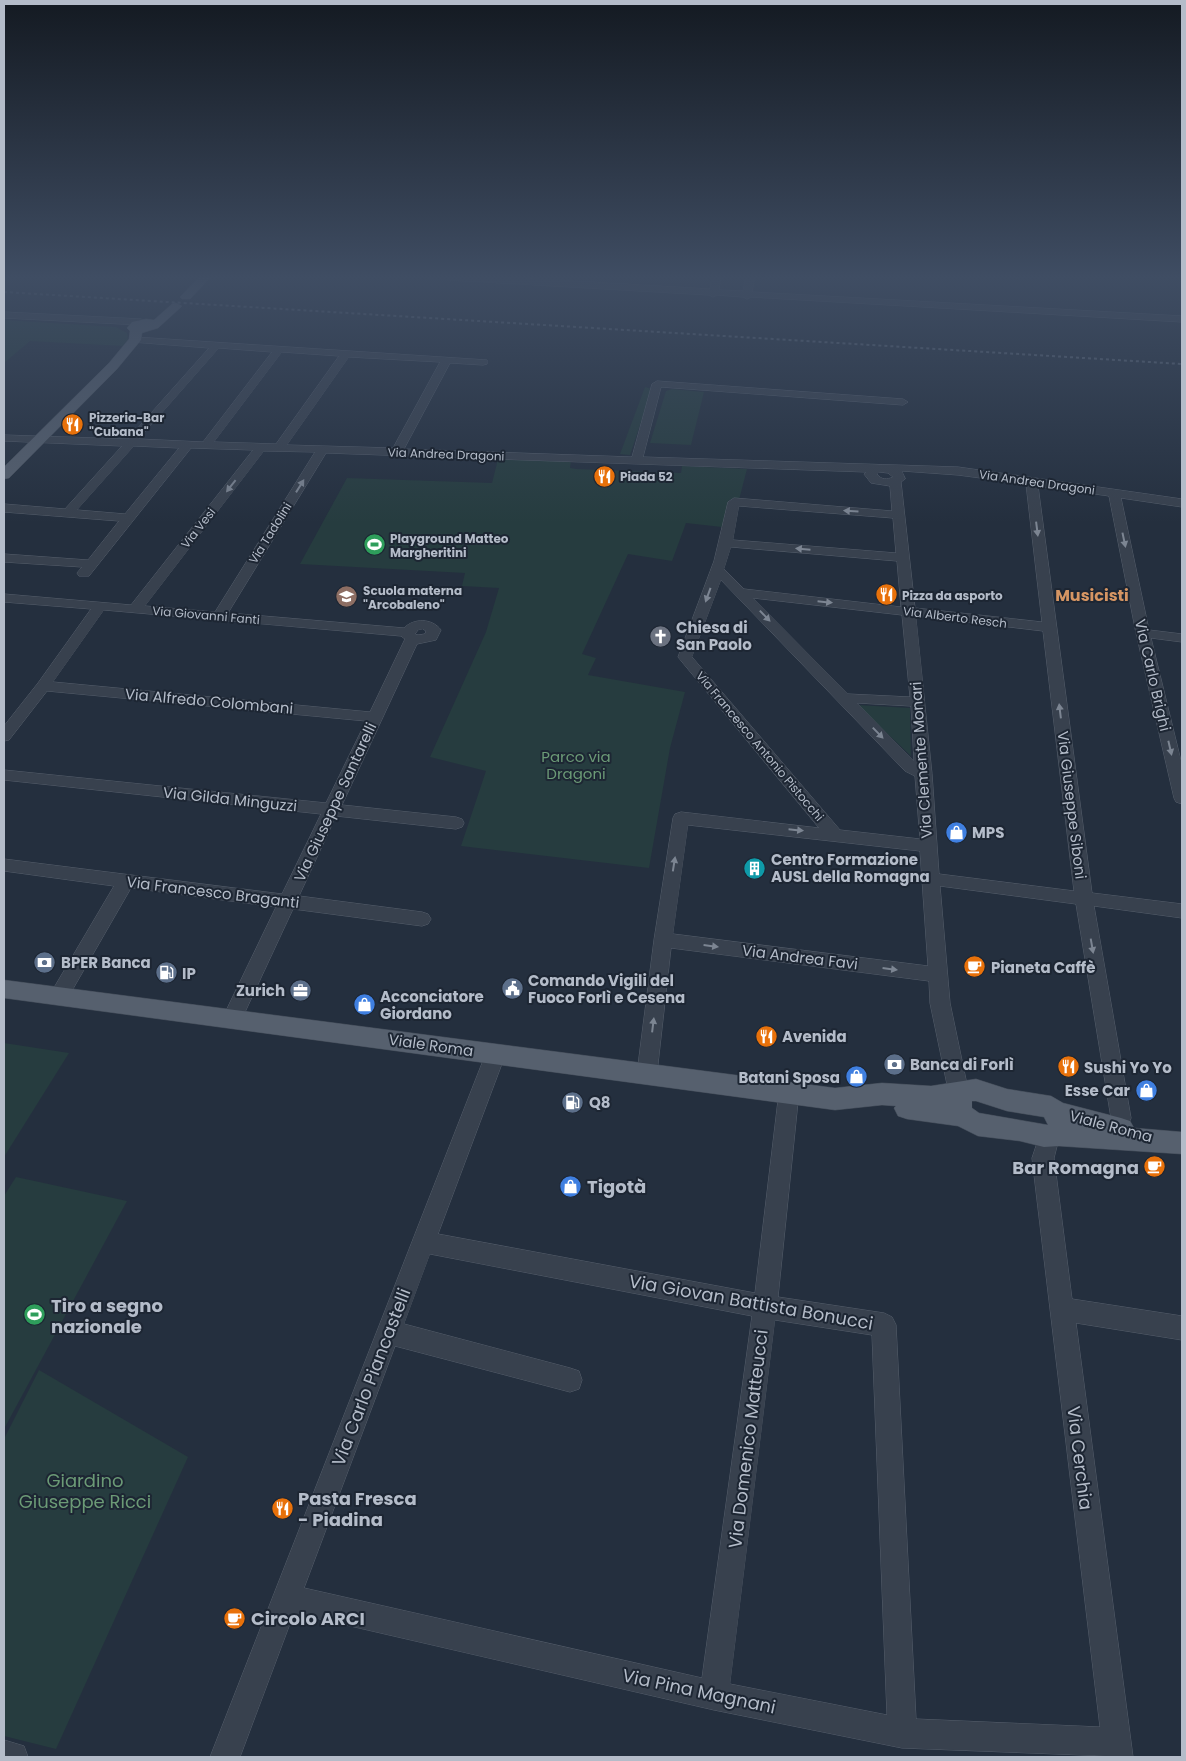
<svg xmlns="http://www.w3.org/2000/svg" width="1186" height="1761" font-family="Poppins,sans-serif">
  <style>
    .green { fill: #263c3f }
    .lines { fill: none; stroke-linecap: round; stroke-linejoin: round }
    .minor-casing { stroke: #565f6c; stroke-width: 1 }
    .major-casing { stroke: #414a57; stroke-width: 1 }
    .minor { fill: #38414e; fill-rule: evenodd }
    .major { fill: #56606e; fill-rule: evenodd }
    .rail { stroke: #5a6575; stroke-width: 2; stroke-dasharray: 3 3; stroke-linecap: butt }
    .oneway { fill: #7c8592 }
    .labels { text-anchor: middle; dominant-baseline: central; stroke-width: 4; stroke-linejoin: round; paint-order: stroke }
    .far-poi-label { font-size: 12px; font-weight: bold; fill: #b4bcc9; stroke: #1d2633; text-anchor: start }
    .far-street-label { font-size: 12px; fill: #b4bcc9; stroke: #1d2633 }
    .poi-label { font-size: 15px; font-weight: bold; fill: #b4bcc9; stroke: #1d2633; text-anchor: start }
    .street-label { font-size: 15px; fill: #b4bcc9; stroke: #1d2633 }
    .park-label { font-size: 15px; fill: #6b9a76; stroke: #1d2633 }
    .far-district-label { font-size: 16px; font-weight: bold; fill: #d59563; stroke: #1d2633 }
    .near-poi-label { font-size: 18px; font-weight: bold; fill: #b4bcc9; stroke: #1d2633; text-anchor: start }
    .near-street-label { font-size: 18px; fill: #b4bcc9; stroke: #1d2633 }
    .near-park-label { font-size: 18px; fill: #6b9a76; stroke: #1d2633 }
  </style>
  <rect width="100%" height="100%" fill="#242f3e"/>
  <g class="green">
    <path d="M4,320l112,7 11,6 1,7 -5,6 -93,-5 -26,22z"/>
    <path d="M645,387l7,2 -22,66 -10,-1z"/>
    <path d="M672,389l32,3 -13,53 -41,-2 16,-52z"/>
    <path d="M498,459l73,2 -1,7 6,1 105,4 1,-7 65,3 -8,31h-10l-7,27 -36,-4 -14,38 -44,-7 -46,100 14,4 -8,17 97,17 -15,56 -21,120 -188,-22 25,-75 -56,-14 56,-125 13,-44 -37,-2 3,-13 -165,-9 47,-86 145,5z"/>
    <path d="M857,705l53,3 1,48z"/>
    <path d="M4,1043l65,10 -65,104z"/>
    <path d="M16,1177l111,24 -123,228v-233z"/>
    <path d="M39,1370l149,87 -132,292 -52,-13v-297z"/>
  </g>
  <g class="lines">
    <defs>
      <g id="minor">
        <path d="M428,276h59l223,13 2,-13h9l-2,14 24,1 3,-15h9l-3,16 430,24v6l-431,-25 -4,2 -4,-2 -26,-2 -4,2 -4,-2 -277,-16z"/>
        <path d="M4,312l137,7 5,3 -5,3 -137,-7z"/>
        <path d="M135,337l352,23v4l-4,1 -33,-2 -46,86 228,8 20,-73 5,-3 246,18 5,3 -5,3 -242,-18 -18,70 315,10 224,32v8l-61,-9 28,132 33,4v8l-31,-4 31,127v39l-6,-2 -2,-4 -38,-165 -27,-137 -71,-10 54,407 90,11v14l-88,-12 37,212 -7,17 -7,2 -7,-2 -4,-7 5,-10 -35,-214 -136,-18 10,117 19,91 -3,6 -7,3 -7,-3 -3,-6 -19,-91 -1,-22 -258,-33 -14,125 -3,6 -7,3 -7,-3 -3,-6 17,-133 19,-122 2,-4 6,-2 138,16 -141,-171 36,-96 14,-59 6,-4 158,13 -2,-25 -19,-3 -7,-9 2,-2 -540,-19 -98,160 176,15c10,-10 28,-10 37,2l-5,10 -19,4 -75,161 114,12 6,2 2,4 -2,4 -6,2 -120,-13 -37,80 123,16 6,2 3,5 -3,5 -6,2 -129,-17 -54,116 -7,2 -7,-2 -3,-6 54,-112 -145,-19 -65,113 -7,3 -7,-3 -3,-5 3,-5 62,-105 -110,-15v-12l278,35 39,-80 -317,-34v-10l322,33 40,-82 -319,-30 -38,49 -5,1v-15l34,-43 53,-74 -87,-7v-8l127,11 122,-155 -62,-2 -102,128h-10l-2,-3 5,-6 -78,-5v-8l84,6 31,-39 -115,-9v-8l61,5 57,-63 -118,-5v-6l124,4 81,-91 -77,-6 -2,-2zM219,348l53,4 -69,90 -64,-3zM282,352l57,4 -63,88 -62,-2zM349,357l91,5 -47,86 -106,-3zM134,446l45,2 -54,66 -48,-4zM264,451l51,1 -100,160 -70,-6zM902,471l56,4 68,9 16,138 -127,-14 -14,-126 4,-3zM879,472l9,1 5,4c-6,3 -12,3 -16,-3zM739,506l154,12 3,35 -163,-13zM731,547l166,14 4,46 -157,-18 -20,-20zM721,580l184,191 10,5 5,63 -80,-9 -148,-173zM753,598l149,17 8,82 -62,-3zM104,610l297,26 4,3 -35,73 -317,-30zM916,616l127,15 31,260 -135,-17 -7,-100zM423,629l3,2 -1,3 -7,1 -3,-1 3,-4zM857,703l54,3 3,55zM688,825l232,26 8,115 -255,-32z"/>
        <path d="M496,1045l7,2 3,6 -68,181 317,59 24,-201 3,-6 7,-3 7,3 3,6 -21,205 106,16 8,4 4,8 20,394 184,8 -68,-569 9,-27 7,-2 7,2 4,7 -5,20 18,141 110,17v24l-106,-17 57,434 -231,-9 -188,-38 -420,-97 -54,144h-30l276,-704 3,-6zM430,1254l322,62 -50,362 -398,-90 91,-242 175,46 9,-3 3,-9 -3,-9 -9,-3 -166,-44zM775,1320l97,15 15,380 -157,-31z"/>
        <path d="M4,1740l20,6 4,11h-24z"/>
      </g>
      <g id="major">
        <path d="M200,276h12l-22,23h-8l-2,-2 2,-2z"/>
        <path d="M176,303l6,3 -2,2 -22,20 -16,5 -1,7 -24,29 -108,109 -5,1v-12l105,-104 20,-24 1,-8 -3,-3 5,-6 14,-3 8,1 18,-16z"/>
        <path d="M4,980l831,108 47,-5 49,3 45,-7 31,10 44,7 12,7 58,15 9,3 4,7 48,4v22l-123,-8 -15,1 -24,-6 -42,-5 -20,-10 -51,-7 -9,-3 -4,-8 2,-2 -14,-1 -47,5 -831,-112zM972,1101h4l31,10 37,6 4,8 -69,-12 -7,-5z"/>
      </g>
    </defs>
    <use href="#minor" class="minor-casing"/>
    <use href="#major" class="major-casing"/>
    <use href="#minor" class="minor"/>
    <use href="#major" class="major"/>
    <path class="rail" d="M4,292l1178,72"/>
  </g>
  <defs><path id="oneway-solid" d="M-6-.8H1V-3.2L6.5 0L1 3.2V.8H-6Z" transform="scale(1.25)"/></defs>
  <g class="oneway">
    <use href="#oneway-solid" transform="translate(231 486) rotate(128)"/>
    <use href="#oneway-solid" transform="translate(300 486) rotate(-58)"/>
    <use href="#oneway-solid" transform="translate(851 511) rotate(-176)"/>
    <use href="#oneway-solid" transform="translate(1037 529) rotate(83)"/>
    <use href="#oneway-solid" transform="translate(1124 540) rotate(78)"/>
    <use href="#oneway-solid" transform="translate(803 549) rotate(-175)"/>
    <use href="#oneway-solid" transform="translate(708 595) rotate(110)"/>
    <use href="#oneway-solid" transform="translate(825 602) rotate(6)"/>
    <use href="#oneway-solid" transform="translate(765 616) rotate(46)"/>
    <use href="#oneway-solid" transform="translate(1060 711) rotate(-97)"/>
    <use href="#oneway-solid" transform="translate(878 733) rotate(46)"/>
    <use href="#oneway-solid" transform="translate(1170 748) rotate(77)"/>
    <use href="#oneway-solid" transform="translate(796 830) rotate(6)"/>
    <use href="#oneway-solid" transform="translate(674 864) rotate(-81)"/>
    <use href="#oneway-solid" transform="translate(711 946) rotate(7)"/>
    <use href="#oneway-solid" transform="translate(1092 946) rotate(80)"/>
    <use href="#oneway-solid" transform="translate(890 969) rotate(7)"/>
    <use href="#oneway-solid" transform="translate(653 1025) rotate(-83)"/>
  </g>
  <linearGradient id="sky" x2="0" y2="1"><stop stop-color="#141a22"/><stop offset="0.53" stop-color="#3f4d63"/><stop offset="1" stop-color="#3f4d63" stop-opacity="0"/></linearGradient>
  <rect width="1186" height="523" fill="url(#sky)"/>
  <defs>
    <symbol id="restaurant-disc" viewBox="-11 -11 22 22"><circle r="9.5" fill="#e8710a" stroke="#1d2633"/><path d="M-5-6h1v4h1v-4h1v4h1v-4h1v5L-1.5 .5V6h-2V.5L-5-1ZM5-6V6H3V1.5H1.5Q1.5-4 5-6Z" fill="#fff"/></symbol>
    <symbol id="stadium-disc" viewBox="-11 -11 22 22"><circle r="9.5" fill="#2e9e5b" stroke="#1d2633"/><path d="M0-5a6.5 5 0 1 0 0 10a6.5 5 0 1 0 0-10ZM-3.5-1.8h7v3.6h-7Z" fill="#fff"/></symbol>
    <symbol id="school-disc" viewBox="-11 -11 22 22"><circle r="9.5" fill="#8d6e63" stroke="#1d2633"/><path d="M0-5L7-2L0 1L-7-2ZM-4 1L0 2.5L4 1V4Q0 6-4 4Z" fill="#fff"/></symbol>
    <symbol id="church-disc" viewBox="-11 -11 22 22"><circle r="9.5" fill="#6b7280" stroke="#1d2633"/><path d="M-1.2-6h2.4v3.5h3.3v2.4h-3.3V6h-2.4V-.1h-3.3v-2.4h3.3Z" fill="#fff"/></symbol>
    <symbol id="shop-disc" viewBox="-11 -11 22 22"><circle r="9.5" fill="#3f7fe0" stroke="#1d2633"/><path d="M-5-2.5h2.3a2.7 3.5 0 0 1 5.4 0H5L5.5 6h-11ZM-1.5-2.5h3a1.5 2.3 0 0 0-3 0Z" fill="#fff"/></symbol>
    <symbol id="building-disc" viewBox="-11 -11 22 22"><circle r="9.5" fill="#0f9aa8" stroke="#1d2633"/><path d="M-4-6H4V6H1V3H-1V6H-4ZM-2.5-4.3h1.7v1.8h-1.7ZM.8-4.3h1.7v1.8H.8ZM-2.5-1h1.7V.8h-1.7ZM.8-1h1.7V.8H.8Z" fill="#fff"/></symbol>
    <symbol id="bank-disc" viewBox="-11 -11 22 22"><circle r="9.5" fill="#5c6f8a" stroke="#1d2633"/><path d="M-6-4H6V4H-6ZM0-2.3a2.3 2.3 0 1 0 0 4.6a2.3 2.3 0 1 0 0-4.6Z" fill="#fff"/></symbol>
    <symbol id="cafe-disc" viewBox="-11 -11 22 22"><circle r="9.5" fill="#e8710a" stroke="#1d2633"/><path d="M-5.5-4.5H6V0H3Q3 3.5 0 3.5H-2.5Q-5.5 3.5-5.5 0ZM3-3.2v2h1.7v-2ZM-6 4.5H4V6H-6Z" fill="#fff"/></symbol>
    <symbol id="fuel-disc" viewBox="-11 -11 22 22"><circle r="9.5" fill="#5c6f8a" stroke="#1d2633"/><path d="M-5.5-6h7V0h2V4h1.3V-2.5L3-4.5l.8-.8L6-3V5H2.5V1h-1V6h-7ZM-4.2-4.7v3.2H.2V-4.7Z" fill="#fff"/></symbol>
    <symbol id="civic-disc" viewBox="-11 -11 22 22"><circle r="9.5" fill="#5c6f8a" stroke="#1d2633"/><path d="M-.6-6.5H3V-4.5H.6V-3L4-1V1h2V6H-6V1h2V-1L-.6-3ZM-1.2 2.5V6h2.4V2.5Z" fill="#fff"/></symbol>
    <symbol id="office-disc" viewBox="-11 -11 22 22"><circle r="9.5" fill="#5c6f8a" stroke="#1d2633"/><path d="M-6-3h4V-5.5h4V-3h4V5H-6ZM-1-4.5V-3h2v-1.5ZM-6 0V1H6V0Z" fill="#fff"/></symbol>
  </defs>
  <g fill-rule="evenodd">
    <use href="#restaurant-disc" x="60" y="412" width="25" height="25"/>
    <use href="#restaurant-disc" x="592" y="464" width="25" height="25"/>
    <use href="#stadium-disc" x="362" y="532" width="25" height="25"/>
    <use href="#restaurant-disc" x="874" y="582" width="25" height="25"/>
    <use href="#school-disc" x="334" y="584" width="25" height="25"/>
    <use href="#church-disc" x="648" y="624" width="25" height="25"/>
    <use href="#shop-disc" x="944" y="820" width="25" height="25"/>
    <use href="#building-disc" x="742" y="856" width="25" height="25"/>
    <use href="#bank-disc" x="32" y="950" width="25" height="25"/>
    <use href="#cafe-disc" x="962" y="954" width="25" height="25"/>
    <use href="#fuel-disc" x="154" y="960" width="25" height="25"/>
    <use href="#civic-disc" x="500" y="976" width="25" height="25"/>
    <use href="#office-disc" x="288" y="978" width="25" height="25"/>
    <use href="#shop-disc" x="352" y="992" width="25" height="25"/>
    <use href="#restaurant-disc" x="754" y="1024" width="25" height="25"/>
    <use href="#bank-disc" x="882" y="1052" width="25" height="25"/>
    <use href="#restaurant-disc" x="1056" y="1054" width="25" height="25"/>
    <use href="#shop-disc" x="844" y="1064" width="25" height="25"/>
    <use href="#shop-disc" x="1134" y="1078" width="25" height="25"/>
    <use href="#fuel-disc" x="560" y="1090" width="25" height="25"/>
    <use href="#cafe-disc" x="1142" y="1154" width="25" height="25"/>
    <use href="#shop-disc" x="558" y="1174" width="25" height="25"/>
    <use href="#stadium-disc" x="22" y="1302" width="25" height="25"/>
    <use href="#restaurant-disc" x="270" y="1496" width="25" height="25"/>
    <use href="#cafe-disc" x="222" y="1606" width="25" height="25"/>
  </g>
  <g class="labels">
    <g class="far-poi-label">
      <text x="89" y="417">Pizzeria-Bar<tspan x="89" dy="14">"Cubana"</tspan></text>
      <text x="620" y="476">Piada 52</text>
      <text x="390" y="538">Playground Matteo<tspan x="390" dy="14">Margheritini</tspan></text>
      <text x="363" y="590">Scuola materna<tspan x="363" dy="14">"Arcobaleno"</tspan></text>
      <text x="902" y="595">Pizza da asporto</text>
    </g>
    <g class="far-street-label">
      <text transform="translate(446 454) rotate(2)">Via Andrea Dragoni</text>
      <text transform="translate(1037 482) rotate(8)">Via Andrea Dragoni</text>
      <text transform="translate(198 528) rotate(-52)">Via Vesi</text>
      <text transform="translate(270 533) rotate(-58)">Via Tadolini</text>
      <text transform="translate(206 615) rotate(5)">Via Giovanni Fanti</text>
      <text transform="translate(955 617) rotate(7)">Via Alberto Resch</text>
      <text transform="translate(760 746) rotate(50)">Via Francesco Antonio Pistocchi</text>
    </g>
    <g class="poi-label">
      <text x="676" y="627">Chiesa di<tspan x="676" dy="17">San Paolo</tspan></text>
      <text x="972" y="832">MPS</text>
      <text x="771" y="859">Centro Formazione<tspan x="771" dy="17">AUSL della Romagna</tspan></text>
      <text x="61" y="962">BPER Banca</text>
      <text x="991" y="967">Pianeta Caffè</text>
      <text x="182" y="973">IP</text>
      <text x="528" y="980">Comando Vigili del<tspan x="528" dy="17">Fuoco Forlì e Cesena</tspan></text>
      <text x="285" y="990" text-anchor="end">Zurich</text>
      <text x="380" y="996">Acconciatore<tspan x="380" dy="17">Giordano</tspan></text>
      <text x="782" y="1036">Avenida</text>
      <text x="910" y="1064">Banca di Forlì</text>
      <text x="1084" y="1067">Sushi Yo Yo</text>
      <text x="840" y="1077" text-anchor="end">Batani Sposa</text>
      <text x="1130" y="1090" text-anchor="end">Esse Car</text>
      <text x="589" y="1102">Q8</text>
    </g>
    <g class="street-label">
      <text transform="translate(1153 675) rotate(77)">Via Carlo Brighi</text>
      <text transform="translate(209 701) rotate(5)">Via Alfredo Colombani</text>
      <text transform="translate(921 760) rotate(-94)">Via Clemente Monari</text>
      <text transform="translate(230 799) rotate(6)">Via Gilda Minguzzi</text>
      <text transform="translate(335 802) rotate(-65)">Via Giuseppe Santarelli</text>
      <text transform="translate(1072 805) rotate(83)">Via Giuseppe Siboni</text>
      <text transform="translate(213 892) rotate(7)">Via Francesco Braganti</text>
      <text transform="translate(800 957) rotate(7)">Via Andrea Favi</text>
      <text transform="translate(431 1045) rotate(8)">Viale Roma</text>
      <text transform="translate(1111 1126) rotate(15)">Viale Roma</text>
    </g>
    <g class="park-label">
      <text x="576" y="756">Parco via<tspan x="576" dy="17">Dragoni</tspan></text>
    </g>
    <g class="far-district-label">
      <text x="1092" y="595">Musicisti</text>
    </g>
    <g class="near-poi-label">
      <text x="1139" y="1167" text-anchor="end">Bar Romagna</text>
      <text x="587" y="1186">Tigotà</text>
      <text x="51" y="1305">Tiro a segno<tspan x="51" dy="21">nazionale</tspan></text>
      <text x="298" y="1498">Pasta Fresca<tspan x="298" dy="21">- Piadina</tspan></text>
      <text x="251" y="1618">Circolo ARCI</text>
    </g>
    <g class="near-street-label">
      <text transform="translate(751 1302) rotate(10)">Via Giovan Battista Bonucci</text>
      <text transform="translate(371 1377) rotate(-69)">Via Carlo Piancastelli</text>
      <text transform="translate(748 1439) rotate(-83)">Via Domenico Matteucci</text>
      <text transform="translate(1080 1458) rotate(83)">Via Cerchia</text>
      <text transform="translate(699 1691) rotate(12)">Via Pina Magnani</text>
    </g>
    <g class="near-park-label">
      <text x="85" y="1480">Giardino<tspan x="85" dy="21">Giuseppe Ricci</tspan></text>
    </g>
  </g>
  <rect width="1186" height="1761" fill="none" stroke="#b4bcc9" stroke-width="10"/>
</svg>
